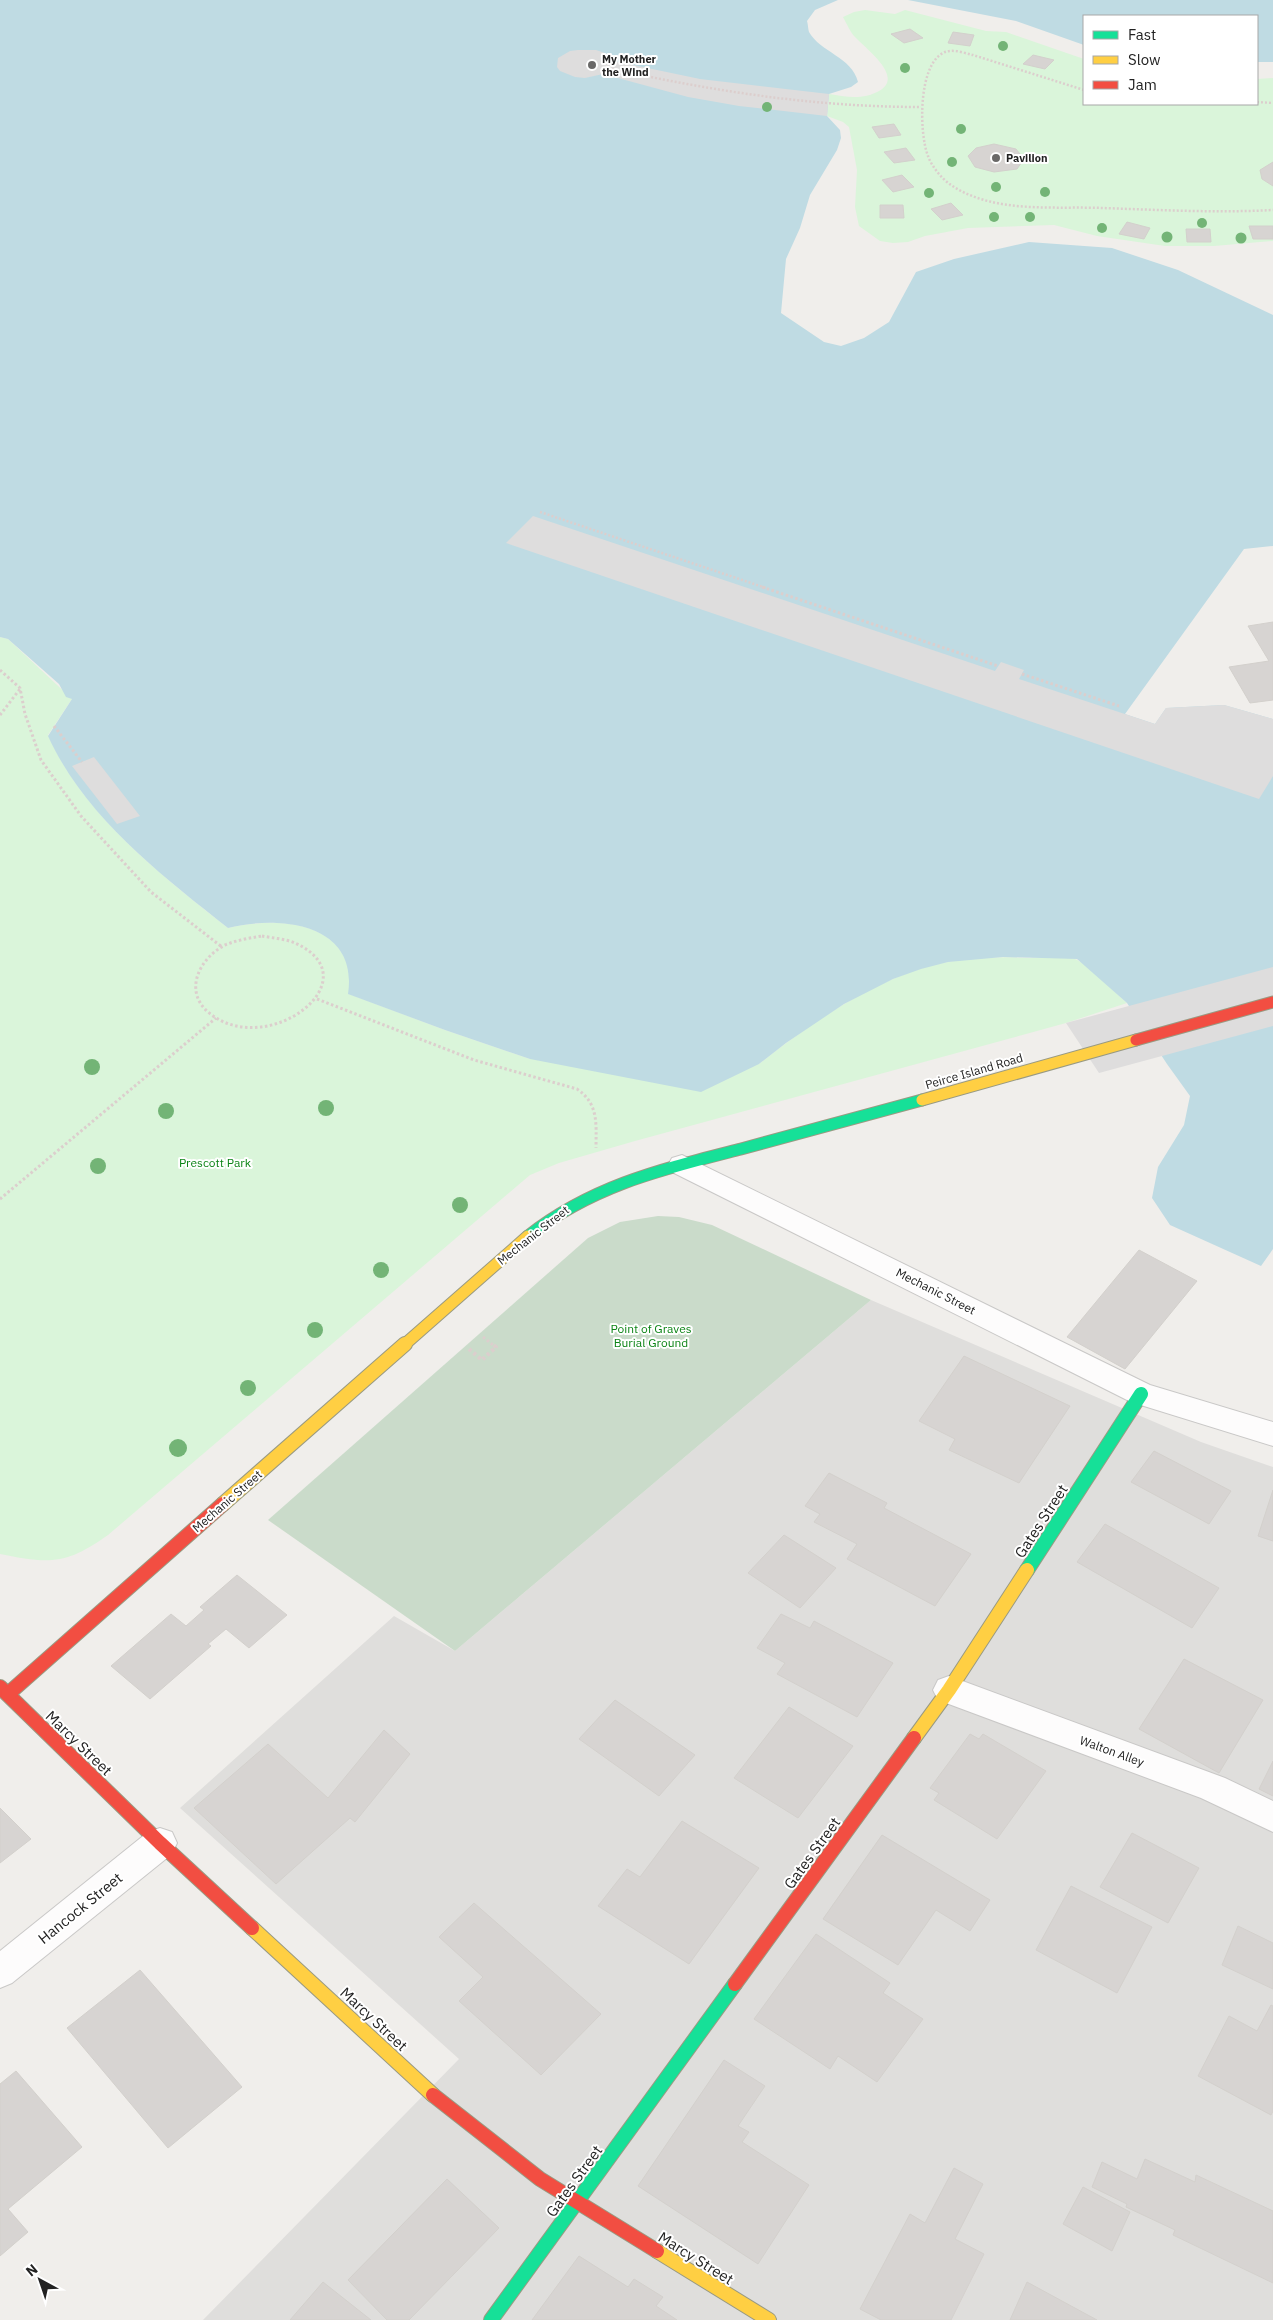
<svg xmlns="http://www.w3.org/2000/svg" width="1273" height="2320" font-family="'IBM Plex Sans',sans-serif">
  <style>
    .residential { fill: #dfdedc }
    .cemetery { fill: #cadbca }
    .park { fill: #daf5da }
    .water { fill: #bfdbe3 }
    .pier { fill: #dedddd }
    .building { fill: #d7d4d2; stroke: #d3d0cc }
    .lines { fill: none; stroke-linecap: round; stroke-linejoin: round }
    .lane-casing { stroke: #c9c8c7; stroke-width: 2 }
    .street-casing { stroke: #c9c8c7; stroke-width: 2 }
    .fast-far1-casing { stroke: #999a82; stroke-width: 13 }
    .fast-casing { stroke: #999a82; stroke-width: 16 }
    .slow-far1-casing { stroke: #999a82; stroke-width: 13 }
    .slow-casing { stroke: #999a82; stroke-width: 16 }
    .jam-far1-casing { stroke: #999a82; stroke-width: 13 }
    .jam-casing { stroke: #999a82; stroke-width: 16 }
    .path-far2 { stroke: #dccecd; stroke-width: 2.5; stroke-dasharray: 2 2; stroke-linecap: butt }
    .path-far1 { stroke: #dccecd; stroke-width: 3; stroke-dasharray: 2.5 2.5; stroke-linecap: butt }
    .path { stroke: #dccecd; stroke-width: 4; stroke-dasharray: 3 3; stroke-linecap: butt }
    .lane { fill: #fdfcfc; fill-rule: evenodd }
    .street { fill: #fdfcfc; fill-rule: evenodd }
    .fast-far1 { stroke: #16e098; stroke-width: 11 }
    .fast { stroke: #16e098; stroke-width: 14 }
    .slow-far1 { stroke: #ffcf43; stroke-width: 11 }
    .slow { stroke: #ffcf43; stroke-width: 14 }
    .jam-far1 { stroke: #f24e42; stroke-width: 11 }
    .jam { stroke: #f24e42; stroke-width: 14 }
    .tree { fill: #73b476 }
    .poi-dot { fill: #6a6968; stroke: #fff; stroke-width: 2 }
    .labels { text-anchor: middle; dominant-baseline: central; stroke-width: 4; stroke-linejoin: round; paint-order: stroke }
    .far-poi-label { font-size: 11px; font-weight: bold; fill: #222; stroke: #fff; text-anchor: start }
    .street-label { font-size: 12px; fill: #222; stroke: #fff }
    .park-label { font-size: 12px; fill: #0c8416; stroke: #fff }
    .near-street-label { font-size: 15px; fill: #222; stroke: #fff }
  </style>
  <rect width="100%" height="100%" fill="#f0eeeb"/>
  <path class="residential" d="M871,1300l330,142 72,25v853h-1070l256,-261 -279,-251 214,-192 61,35z"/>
  <path class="cemetery" d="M658,1216l21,1 33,8 159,75 -416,351 -187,-131 320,-282 32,-16z"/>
  <g class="park">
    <path d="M865,10l30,4 10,-4 81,21 20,1 78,27v45h173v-25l16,-1v163l-59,5h-49l-68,-10 -43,-11 -86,3 -43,8 -17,6 -15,1 -13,-2 -21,-15 -4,-19 2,-37 -8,-43 -6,-5 -16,-6 2,-22c17,3 34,6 50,-3 26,-14 -13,-42 -24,-54 -5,-5 -8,-13 -12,-20l11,-5z"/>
    <path d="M0,637l8,2 64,60 -24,36c37,82 112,139 180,193 41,-10 110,-10 121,43 2,7 0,15 0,23l96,36 85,29 229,5c48,-38 101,-75 160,-95 35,-11 74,-13 110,-11 14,0 32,-2 46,1 8,2 43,36 52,44l-61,20 -431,118 -76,22 -29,12 -422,360c-42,30 -59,29 -108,19z"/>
  </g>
  <g class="water">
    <path d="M0,0h838l-23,10 -8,11c1,3 1,8 2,11 11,20 43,25 49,50l-7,5 -22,7 -2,22 13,14 1,8 -4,12 -27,45 -10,33 -14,31 -5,54 43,29 17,4 23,-8 25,-16 27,-50 38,-13 75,-17 83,6 66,22 95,45v231l-29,3 -119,165 30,10 11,-16 58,-3 49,14v530l-12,17 -91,-41 -18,-27 6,-31 26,-42 6,-29 -23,-32 -40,-61 -50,-44 -74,-2 -55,5 -27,7 -28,10 -49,25 -58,39 -27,21 -58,28 -171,-33 -85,-29 -97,-36c11,-71 -69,-79 -120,-66 -68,-54 -143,-111 -180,-192l24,-37 -6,-2 -7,-13 -51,-45 -8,-2z"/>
    <path d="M908,0h365v62h-16v-46h-173v29l-68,-24z"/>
  </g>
  <g class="pier">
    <path d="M578,50h18l9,3 9,8 86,18 129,15 -2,22 -88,-10 -51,-9 -85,-23 -18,4 -10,-1 -15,-6 -3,-4 1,-9 12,-7z"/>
    <path d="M533,516l462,155 6,-9 23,8 -5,9 136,45 11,-16 58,-3 49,14v57l-14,23 -753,-256z"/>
    <path d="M94,757l46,59 -23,8 -45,-58z"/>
    <path d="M1273,967v59l-174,47 -33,-50z"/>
  </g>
  <g class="building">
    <path d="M910,29l13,9 -19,5 -13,-9z"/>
    <path d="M953,32l21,3 -4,11 -22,-3z"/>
    <path d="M1033,55l21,5 -9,9 -22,-5z"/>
    <path d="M894,124l7,11 -22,3 -7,-11z"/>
    <path d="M994,144l22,5 8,10 -7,10 -23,3 -19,-5 -7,-11 8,-8z"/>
    <path d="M906,148l9,12 -21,3 -10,-11z"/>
    <path d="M1273,162v24l-11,-7 -2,-9z"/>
    <path d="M902,175l12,12 -21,5 -11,-12z"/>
    <path d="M951,203l12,12 -21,5 -11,-11z"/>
    <path d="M880,205h23l1,13h-24z"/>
    <path d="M1127,222l23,6 -6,11 -25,-5z"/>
    <path d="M1249,226h24v13h-20z"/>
    <path d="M1186,229h24l1,13h-24z"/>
    <path d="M1273,622v78l-23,3 -21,-36 40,-6 -21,-35z"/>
    <path d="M1139,1250l58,31 -72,88 -58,-32z"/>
    <path d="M964,1356l106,50 -51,77 -70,-33 6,-11 -36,-18z"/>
    <path d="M1154,1451l77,40 -22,33 -78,-42z"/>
    <path d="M829,1473l58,30 -3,5 87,46 -36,52 -88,-47 10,-15 -43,-22 6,-8 -15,-8z"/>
    <path d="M1273,1490v51l-15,-5z"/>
    <path d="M1105,1524l114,64 -27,40 -115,-66z"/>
    <path d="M784,1535l52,33 -36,40 -52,-35z"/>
    <path d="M237,1575l50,40 -38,33 -23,-19 -18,15 3,2 -61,53 -39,-33 60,-52 15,12 18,-16 -4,-3z"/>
    <path d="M781,1614l29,14 4,-7 79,42 -36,54 -80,-43 8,-11 -28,-15z"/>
    <path d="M1184,1659l79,41 -44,73 -80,-44z"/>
    <path d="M615,1700l80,55 -36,41 -80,-57z"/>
    <path d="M789,1707l64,39 -55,72 -64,-40z"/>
    <path d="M384,1730l26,24 -55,68 -5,-4 -74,66 -82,-76 74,-64 60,54z"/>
    <path d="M970,1734l9,5 4,-5 63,37 -49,68 -63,-39 5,-7 -9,-5z"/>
    <path d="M1273,1761v35l-14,-7z"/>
    <path d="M0,1808l31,31 -31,24z"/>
    <path d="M682,1821l77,47 -70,96 -91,-58 29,-37 13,8z"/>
    <path d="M1132,1833l67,35 -31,55 -68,-36z"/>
    <path d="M882,1835l108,65 -20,31 -34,-21 -38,55 -75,-46z"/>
    <path d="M1071,1886l81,41 -35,66 -81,-43z"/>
    <path d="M474,1903l127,111 -60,61 -82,-74 24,-24 -44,-40z"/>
    <path d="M1238,1926l35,17v46l-51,-24z"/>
    <path d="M816,1934l74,49 -7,10 40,26 -46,63 -39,-26 -8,13 -76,-50z"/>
    <path d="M140,1970l102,117 -74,61 -101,-120z"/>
    <path d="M1271,2005l2,1v105l-2,4 -73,-39 31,-60 28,15z"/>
    <path d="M724,2060l41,26 -27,40 11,6 -7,10 67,43 -51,79 -120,-78z"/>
    <path d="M16,2071l66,76 -74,62 20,23 -28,24v-172z"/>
    <path d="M1145,2159l50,23 1,-7 77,36v72l-100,-48 2,-5 -49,-23 1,-3 -35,-17 10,-25 35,17z"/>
    <path d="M954,2168l29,16 -28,55 29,15 -33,66h-70l-21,-11 50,-95 15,9z"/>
    <path d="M447,2179l52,49 -90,92h-22l-39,-40z"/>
    <path d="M1083,2187l47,25 -18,39 -49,-27z"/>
    <path d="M579,2256l49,31 6,-8 29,18 -7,9 21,14h-145z"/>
    <path d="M323,2282l48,38h-81z"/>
    <path d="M1027,2282l70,38h-87z"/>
  </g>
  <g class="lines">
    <defs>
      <path id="lane" d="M949,1676l276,102 48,23v31l-72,-34 -263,-98 -5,-10 5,-10z"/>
      <g id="street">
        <path d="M682,1155l468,230 123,37v24l-142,-44 -459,-230 -4,-7 4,-7z"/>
        <path d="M160,1828l12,4 5,11 -5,11 -160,129 -12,5v-37l148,-119z"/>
      </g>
      <path id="fast-far1" d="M528,1236c65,-51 135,-67 213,-87 61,-17 121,-33 181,-49"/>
      <g id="fast">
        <path d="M1027,1570l114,-176"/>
        <path d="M491,2320l244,-336"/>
      </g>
      <g id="slow-far1">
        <path d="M922,1100l214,-60"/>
        <path d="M404,1345l124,-109"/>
      </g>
      <g id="slow">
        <path d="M223,1504l182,-160"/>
        <path d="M914,1738l35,-48 78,-120"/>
        <path d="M252,1928l181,167"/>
        <path d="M657,2251l112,69"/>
      </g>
      <path id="jam-far1" d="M1136,1040l137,-38"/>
      <g id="jam">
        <path d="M0,1687l160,156 92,85"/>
        <path d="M8,1694l215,-190"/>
        <path d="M735,1984l179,-246"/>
        <path d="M433,2095l107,84 117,72"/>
      </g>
    </defs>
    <use href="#lane" class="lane-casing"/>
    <use href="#street" class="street-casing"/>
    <use href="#fast-far1" class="fast-far1-casing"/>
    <use href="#fast" class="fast-casing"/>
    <use href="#slow-far1" class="slow-far1-casing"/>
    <use href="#slow" class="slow-casing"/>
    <use href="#jam-far1" class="jam-far1-casing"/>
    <use href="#jam" class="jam-casing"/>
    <g class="path-far2">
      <path d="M608,68c105,23 205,39 313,39"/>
      <path d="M1084,90l-111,-35c-9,-2 -21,-7 -30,-2 -25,13 -24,80 -15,103 4,11 14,23 23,29 43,29 103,21 152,23 57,2 113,5 170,2"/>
      <path d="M1257,102l16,1"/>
      <path d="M540,512l226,76"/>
    </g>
    <g class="path-far1">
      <path d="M762,587l236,79"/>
      <path d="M0,670l20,18 5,26 16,46 40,56 70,76 71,55"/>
      <path d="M1022,674l97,32"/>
      <path d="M0,715l20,-26"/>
      <path d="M54,726l28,36"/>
      <path d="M262,936c10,2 24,3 33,7 80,36 -29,119 -87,69 -25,-22 -8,-54 17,-67 12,-5 25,-7 37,-9z"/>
      <path d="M317,999l157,61 103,29c22,15 19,35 19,59"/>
      <path d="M0,1199l216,-181"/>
      <path d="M483,1337l10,8"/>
    </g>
    <path class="path" d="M469,1349l13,11 14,-13 -4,-3"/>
    <use href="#lane" class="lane"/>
    <use href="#street" class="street"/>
    <use href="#fast-far1" class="fast-far1"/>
    <use href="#fast" class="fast"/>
    <use href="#slow-far1" class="slow-far1"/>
    <use href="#slow" class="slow"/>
    <use href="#jam-far1" class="jam-far1"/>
    <use href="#jam" class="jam"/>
  </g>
  <g class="tree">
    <circle cx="1003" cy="46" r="5"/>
    <circle cx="905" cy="68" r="5"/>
    <circle cx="767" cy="107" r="5"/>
    <circle cx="961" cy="129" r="5"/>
    <circle cx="952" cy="162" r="5"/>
    <circle cx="996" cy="187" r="5"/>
    <circle cx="1045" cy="192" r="5"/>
    <circle cx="929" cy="193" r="5"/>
    <circle cx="994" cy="217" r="5"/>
    <circle cx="1030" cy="217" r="5"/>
    <circle cx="1202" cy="223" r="5"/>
    <circle cx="1102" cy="228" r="5"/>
    <circle cx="1167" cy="237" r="5.5"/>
    <circle cx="1241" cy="238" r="5.5"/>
    <circle cx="92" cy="1067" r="8"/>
    <circle cx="326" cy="1108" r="8"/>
    <circle cx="166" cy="1111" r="8"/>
    <circle cx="98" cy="1166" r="8"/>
    <circle cx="460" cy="1205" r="8"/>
    <circle cx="381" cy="1270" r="8"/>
    <circle cx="315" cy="1330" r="8"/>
    <circle cx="248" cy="1388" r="8"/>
    <circle cx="178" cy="1448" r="9"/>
  </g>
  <g class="poi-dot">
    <circle cx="592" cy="65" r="5"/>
    <circle cx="996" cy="158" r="5"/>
  </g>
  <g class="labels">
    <g class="far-poi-label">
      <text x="602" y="59">My Mother<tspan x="602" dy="13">the Wind</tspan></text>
      <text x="1006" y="158">Pavilion</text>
    </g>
    <g class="street-label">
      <text transform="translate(974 1071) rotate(-16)">Peirce Island Road</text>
      <text transform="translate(533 1235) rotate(-38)">Mechanic Street</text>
      <text transform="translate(936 1291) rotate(27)">Mechanic Street</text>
      <text transform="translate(227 1501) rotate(-41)">Mechanic Street</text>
      <text transform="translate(1112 1751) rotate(20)">Walton Alley</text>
    </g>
    <g class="park-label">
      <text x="215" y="1162">Prescott Park</text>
      <text x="651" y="1328">Point of Graves<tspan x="651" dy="14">Burial Ground</tspan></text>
    </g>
    <g class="near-street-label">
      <text transform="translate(1041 1521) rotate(-57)">Gates Street</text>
      <text transform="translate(79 1743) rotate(44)">Marcy Street</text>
      <text transform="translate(812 1853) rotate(-54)">Gates Street</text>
      <text transform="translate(80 1908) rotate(-39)">Hancock Street</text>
      <text transform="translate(374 2019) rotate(43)">Marcy Street</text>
      <text transform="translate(574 2181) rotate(-54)">Gates Street</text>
      <text transform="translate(696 2258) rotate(32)">Marcy Street</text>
    </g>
  </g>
  <rect x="1083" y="15" width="175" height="90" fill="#ffffff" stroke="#a7a7a7"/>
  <rect x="1093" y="31" width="25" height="8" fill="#16e098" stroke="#a7a7a7"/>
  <text x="1128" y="40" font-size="15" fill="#222222">Fast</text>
  <rect x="1093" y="56" width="25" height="8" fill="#ffcf43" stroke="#a7a7a7"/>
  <text x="1128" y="65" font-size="15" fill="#222222">Slow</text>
  <rect x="1093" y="81" width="25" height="8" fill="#f24e42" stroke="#a7a7a7"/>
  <text x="1128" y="90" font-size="15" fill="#222222">Jam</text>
  <g transform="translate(40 2280) rotate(320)" stroke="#ffffff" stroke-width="4" paint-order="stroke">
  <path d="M0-4L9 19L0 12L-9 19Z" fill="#222222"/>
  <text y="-8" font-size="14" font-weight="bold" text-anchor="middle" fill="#222222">N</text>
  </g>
</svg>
